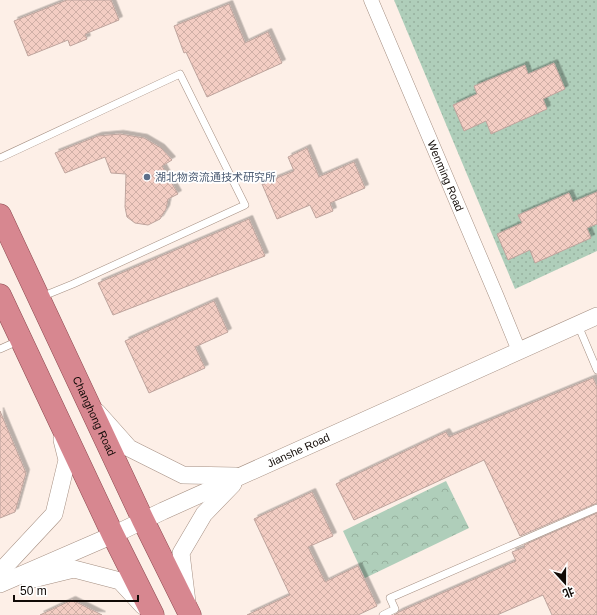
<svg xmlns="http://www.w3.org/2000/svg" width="597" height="615" font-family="Helvetica,'Noto Sans SC',sans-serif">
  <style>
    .grass { fill: url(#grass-dots) }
    .park { fill: url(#park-crowns) }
    .building { fill: url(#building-cross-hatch); stroke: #bea49d; filter: url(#shadow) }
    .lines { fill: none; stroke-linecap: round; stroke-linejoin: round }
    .service-casing { stroke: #a58f82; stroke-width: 8 }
    .minor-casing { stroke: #a58f82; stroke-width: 15 }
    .tertiary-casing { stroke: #a58f82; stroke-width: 18 }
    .trunk-casing { stroke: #8b484e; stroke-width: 23 }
    .service { stroke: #fff; stroke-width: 7 }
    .minor { stroke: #fff; stroke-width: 14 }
    .tertiary { stroke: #fff; stroke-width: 17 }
    .trunk { stroke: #d78790; stroke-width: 22 }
    .service-dot { fill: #5c6f8a; stroke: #fff; stroke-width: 1.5 }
    .labels { text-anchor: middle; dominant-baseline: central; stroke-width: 3.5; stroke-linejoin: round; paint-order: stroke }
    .street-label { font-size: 11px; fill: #110a06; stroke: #fff }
    .service-label { font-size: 11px; fill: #4e5e75; stroke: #fff; text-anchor: start }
  </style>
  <defs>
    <pattern id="grass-dots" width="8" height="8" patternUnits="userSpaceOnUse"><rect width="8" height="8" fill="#afceba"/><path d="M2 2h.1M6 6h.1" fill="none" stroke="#96b09e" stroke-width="1.8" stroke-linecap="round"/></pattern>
    <pattern id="park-crowns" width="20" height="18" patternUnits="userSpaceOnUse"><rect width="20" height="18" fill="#afceba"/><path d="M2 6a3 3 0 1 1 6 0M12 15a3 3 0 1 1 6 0" fill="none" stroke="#96b09e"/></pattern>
    <pattern id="building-cross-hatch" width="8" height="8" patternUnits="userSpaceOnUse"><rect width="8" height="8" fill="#f3cdc3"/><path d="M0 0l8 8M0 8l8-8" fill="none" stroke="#cfafa6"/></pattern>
    <filter id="shadow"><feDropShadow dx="3.5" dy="-3.5" stdDeviation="0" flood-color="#0004"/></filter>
  </defs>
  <rect width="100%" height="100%" fill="#fdefe7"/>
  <path class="grass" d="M394,0h203v251l-82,38z"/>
  <path class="park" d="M446,481l23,47 -104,50 -22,-47z"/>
  <g class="building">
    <path d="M67,0h44l8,20 -34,14 2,5 -17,7 -2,-6 -40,16 -14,-35z"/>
    <path d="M229,4l16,39 23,-11 14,31 -75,34 -21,-45 -2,1 -10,-27z"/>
    <path d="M554,63l11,26 -22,10 4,10 -56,25 -5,-13 -22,10 -11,-26 24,-11 -3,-8 51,-21 3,9z"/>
    <path d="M120,134l24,4 17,10 11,12 -10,6 16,28 -10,5 -2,10 -6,10 -12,6 -13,-2 -8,-6 -2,-10 1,-33 -15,-1 -6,-16 -40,16 -10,-20 43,-17z"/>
    <path d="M307,148l12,29 35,-15 11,26 -35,15 3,8 -17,7 -6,-13 -33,14 -15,-35 32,-13 -6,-14z"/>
    <path d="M597,192v32l-10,4 4,10 -56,25 -5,-13 -22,10 -11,-26 25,-11 -4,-8 51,-22 4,9z"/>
    <path d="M249,219l16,37 -152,59 -15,-32z"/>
    <path d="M214,301l14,31 -33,15 10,21 -56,25 -24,-52z"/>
    <path d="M593,378l4,9v116l-77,33 -36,-76 -130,60 -18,-36 110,-52 3,5z"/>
    <path d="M0,411l26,62 -11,39 -15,6z"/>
    <path d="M312,492l21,44 -25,11 17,35 33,-16 19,40 -19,9h-111l43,-20 -36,-76z"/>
    <path d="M597,513v102h-45l-9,-20 -46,20h-103l5,-3 117,-51 -4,-9 13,-5 -1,-2z"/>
    <path d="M72,600l30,15h-62z"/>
  </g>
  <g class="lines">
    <defs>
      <g id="service">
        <path d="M0,158l180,-84 65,131 -172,79 -32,13"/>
        <path d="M578,325l19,45"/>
        <path d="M0,349l18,-8"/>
        <path d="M383,615l12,-6 -5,-11 207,-90"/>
      </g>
      <g id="minor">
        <path id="s1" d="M371,0l126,297 22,54"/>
      </g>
      <g id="tertiary">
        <path d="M97,412l32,36 54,27 53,1"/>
        <path d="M0,572l54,-58 13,-54 -5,-20"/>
        <path d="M29,580l45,-11 46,12 23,25"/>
        <path id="s2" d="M0,584l113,-49 50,-24 434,-195"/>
        <path d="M187,602l-6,-49 23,-39 29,-30"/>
      </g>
      <g id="trunk">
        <path id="s3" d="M0,215l143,305 47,95"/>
        <path d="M0,295l113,240 40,80"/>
      </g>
    </defs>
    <use href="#service" class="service-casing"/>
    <use href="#minor" class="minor-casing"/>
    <use href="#tertiary" class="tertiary-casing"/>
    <use href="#trunk" class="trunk-casing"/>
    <use href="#service" class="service"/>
    <use href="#minor" class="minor"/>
    <use href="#tertiary" class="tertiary"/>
    <use href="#trunk" class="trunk"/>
  </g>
  <circle class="service-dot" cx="147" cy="177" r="4"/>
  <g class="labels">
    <g class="street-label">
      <text stroke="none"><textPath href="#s1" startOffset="191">Wenming Road</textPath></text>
      <text stroke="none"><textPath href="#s3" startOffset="222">Changhong Road</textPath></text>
      <text stroke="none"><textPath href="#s2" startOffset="327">Jianshe Road</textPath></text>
    </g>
    <g class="service-label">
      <text x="155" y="177">湖北物资流通技术研究所</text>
    </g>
  </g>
  <g transform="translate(565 583) rotate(159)" stroke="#ffffff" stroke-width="3" paint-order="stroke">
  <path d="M0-3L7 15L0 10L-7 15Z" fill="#110a06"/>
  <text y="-6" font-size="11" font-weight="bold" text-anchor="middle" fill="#110a06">北</text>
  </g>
  <path d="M14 595v6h124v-6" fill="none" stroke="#110a06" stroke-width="2"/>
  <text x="20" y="595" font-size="12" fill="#110a06" stroke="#ffffff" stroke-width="3" paint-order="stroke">50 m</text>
</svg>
